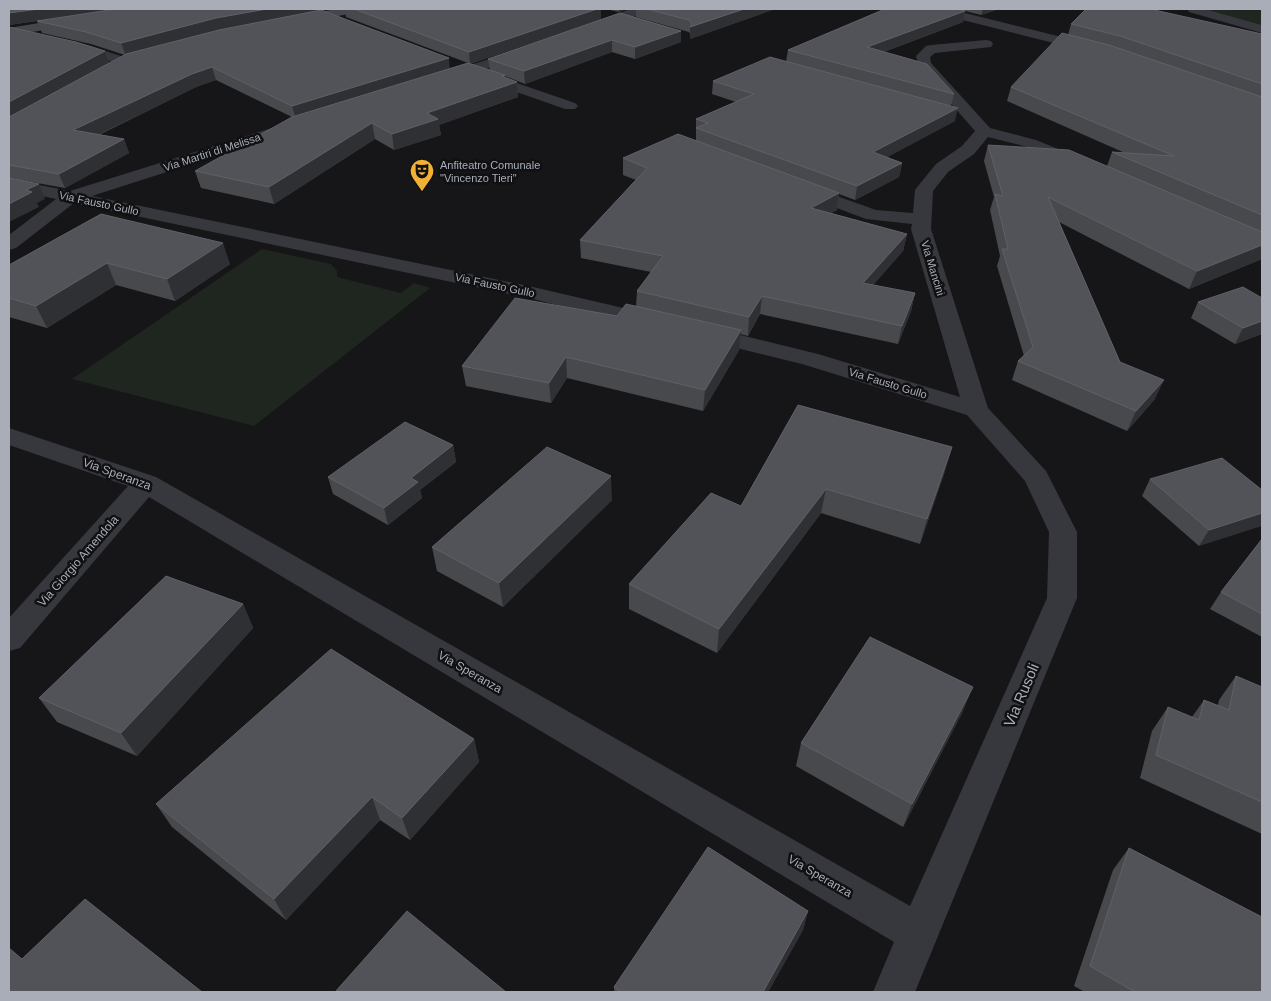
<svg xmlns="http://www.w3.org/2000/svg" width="1271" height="1001" font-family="Arial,sans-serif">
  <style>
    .green { fill: #1e261f }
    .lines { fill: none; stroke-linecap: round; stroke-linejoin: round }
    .street { fill: #37383d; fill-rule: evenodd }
    .secondary { fill: #45474d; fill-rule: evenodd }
    .wall { fill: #47494d }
    .shaded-wall { fill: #2f3033 }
    .building { fill: #525359; stroke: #5f6168 }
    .labels { text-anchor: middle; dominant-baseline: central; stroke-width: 5; stroke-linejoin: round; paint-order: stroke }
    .far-street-label { font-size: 11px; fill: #a8adb8; stroke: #111113 }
    .far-poi-label { font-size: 11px; fill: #a8adb8; stroke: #111113; text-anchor: start }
    .street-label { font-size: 12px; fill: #a8adb8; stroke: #111113 }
    .near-street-label { font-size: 15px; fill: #a8adb8; stroke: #111113 }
  </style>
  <rect width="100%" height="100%" fill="#161618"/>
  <g class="green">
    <path d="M1205,9h57v16z"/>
    <path d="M262,249l69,15 6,7v6l64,16 13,-10 16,5 -176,138 -182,-47z"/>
  </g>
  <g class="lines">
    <g class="street">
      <path d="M630,9h14l-11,9 -35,13 -5,1 -6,-4 1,-3z"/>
      <path d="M929,9h20l149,37 2,3 -7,4 -162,-41z"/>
      <path d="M1187,9h18l57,16v8l-73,-21z"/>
      <path d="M9,27l81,19 40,13 2,3 -7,4 -44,-14 -72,-17z"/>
      <path d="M986,40l5,1 2,3 -2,3 -56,6 -5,4 1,6 59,65 46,12 47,19 2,4 -2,4h-12l-47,-21 -36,-9 -14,17 -26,18 -15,19 -2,38 57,179 58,63 31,61v66l-162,394h-42l21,-50 -745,-445 -129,151 -11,3v-33l119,-132 -119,-41v-17l147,49 754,429 137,-308 2,-66 -24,-51 -58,-66 -165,-51 -106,-26 -3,-5 3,-5 8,-2 114,28 142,43 -49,-168 1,-5 -46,-5 -69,-26 -3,-4 3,-4 6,-1 73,26 37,3 2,-23 3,-4 18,-22 26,-18 13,-15 -56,-64 -3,-11 10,-10 5,-1z"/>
      <path d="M524,48l7,4 -2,3 -80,26h-10l-2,-3 2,-3z"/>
      <path d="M482,71l93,32 3,3 -3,3h-10l-88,-31 -2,-3 2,-3z"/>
      <path d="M288,123l6,2 2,3 -2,3 -202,65 441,91 129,30 3,5 -3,5 -8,2 -121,-30 -459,-96 -58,45 -7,2v-15l47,-36 -47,-10v-10l61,12z"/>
    </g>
    <g class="secondary">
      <path d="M336,9h24l-6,4 -58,11 -6,-4 6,-4z"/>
      <path d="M75,17l6,4 -2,3 -70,12v-8z"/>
    </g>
  </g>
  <g class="wall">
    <path d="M9,9h320l-7,1 128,59 18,-6 -122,-46 -1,-8h256v10l-131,45 20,6 -2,-11 132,-46 61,18v11l-46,17 -23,-7 -87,32 -20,-8v2l12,4 1,15 -79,28 2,10 -47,15 -19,-11 -101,65 -73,-16 -6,-17 97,-54 -76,-37 -20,7 -97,48 25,4 5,14 -64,35 -56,-10v-151l96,24 4,12 -26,15 42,-23 -34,-11 -49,-11 -5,-12 -28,4z"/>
    <path d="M606,9h20l-7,3z"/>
    <path d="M636,9h139l-85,30v-5l-1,-2 -53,-15z"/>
    <path d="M885,9h114l-18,6 -16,-4 -2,11 -79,30 70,42 -3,12 4,15 -68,36 15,6 -3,14 -44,23 -16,-6 -2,16 -6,3 76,21 -4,17 -30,34 42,8 -4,18 -13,33 -138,-30 -12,22 -8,-2 -1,16 -36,61 -136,-33 -16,25 -85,-17 -4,-20 155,-50 19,-10 1,-15 14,-19 -70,-14 -1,-18 56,-60 -13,-5v-17l73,-18v-21l40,-17 -24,-8 1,-13 73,-19 2,-12z"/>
    <path d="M1071,24l191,10v225l-73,30 -130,-67 61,140 35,37 -28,32 -115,-51 6,-19 6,-5 -27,-90 3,-10 -10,-46 4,-13 -10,-36 4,-16 119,21 5,-14 13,1 -118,-52 4,-14 57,-52z"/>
    <path d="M101,214l129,50 -55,37 -59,-16 -69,43 -38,-11v-52z"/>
    <path d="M1262,298v36l-27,10 -44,-26 7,-16z"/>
    <path d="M798,405l147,66 -25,73 -99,-31 -104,140 -88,-44v-25l112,-78z"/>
    <path d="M453,445l3,17 -36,28 2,8 -34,27 -55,-31 -5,-17z"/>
    <path d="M1150,479l112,11 -63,56 -57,-50z"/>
    <path d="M612,500l-109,107 -66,-36 -5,-24z"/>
    <path d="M1262,539v98l-52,-28 11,-17z"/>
    <path d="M243,604l10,24 -116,128 -80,-34 -18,-24z"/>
    <path d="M1236,676l26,11v147l-122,-56 12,-47 16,-24 24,10 12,-17 14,5 1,-5z"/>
    <path d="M963,711l-60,116 -107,-61 5,-23z"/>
    <path d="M474,739l5,23 -69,78 -30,-20 -94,100 -114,-93 -16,-23z"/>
    <path d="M1129,848l133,144h-177l-11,-6 39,-116z"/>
    <path d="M808,911l-5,19 -35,62h-154v-5z"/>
  </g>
  <g class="shaded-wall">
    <path d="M39,9h81l-111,16v-12z"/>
    <path d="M267,9h62l-109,21 -94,26 -5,-13 95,-25z"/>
    <path d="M597,9h4v10l-131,45 -1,-12z"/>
    <path d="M619,9h7l-7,3z"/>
    <path d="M744,9h31l-85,30v-12z"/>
    <path d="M983,9h16l-18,6z"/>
    <path d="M965,11l-2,11 -98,37 2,-12z"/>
    <path d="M681,31v11l-46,17v-12z"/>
    <path d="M612,40v12l-87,32 -1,-13z"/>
    <path d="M105,51l4,12 -100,56v-17z"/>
    <path d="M449,58l1,13 -154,48 -4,-13z"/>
    <path d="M212,67l4,13 -20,7 -117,57 -6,-14 119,-56z"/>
    <path d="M505,75l1,11 11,-4 1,15 -79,28 2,10 -47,15 -2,-16 35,-21z"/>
    <path d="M958,108l-3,13 -84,45 2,-14z"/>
    <path d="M372,123l3,16 -101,65 -5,-17z"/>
    <path d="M124,139l5,14 -64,35 -6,-14z"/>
    <path d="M902,163l-3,14 -44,23 2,-14z"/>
    <path d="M39,184l6,15 -8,4 2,4 -30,15v-18l17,-14z"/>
    <path d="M839,193l-2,17 -28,15 2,-17z"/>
    <path d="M907,234l-4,17 -44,50 4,-18z"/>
    <path d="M223,243l7,21 -55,37 -8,-22z"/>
    <path d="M1262,245v14l-73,30 8,-18z"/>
    <path d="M107,263l9,22 -69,43 -11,-22z"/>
    <path d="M915,293l-4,18 -13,33 4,-18z"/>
    <path d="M762,296l-2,18 -12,22 1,-19z"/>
    <path d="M1262,321v13l-27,10 8,-16z"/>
    <path d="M741,330l-2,20 -36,61 2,-21z"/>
    <path d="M566,357l1,21 -16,25 -2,-20z"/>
    <path d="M1164,380l-9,19 -28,32 9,-20z"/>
    <path d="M453,445l3,17 -36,28 2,8 -34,27 -4,-17 27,-30z"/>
    <path d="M952,447l-7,24 -25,73 7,-25z"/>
    <path d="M611,476l1,24 -109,107 -4,-24z"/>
    <path d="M826,489l-5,24 -104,140 2,-24z"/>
    <path d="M1262,513v13l-63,20 10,-16z"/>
    <path d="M243,604l10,24 -116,128 -16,-23z"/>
    <path d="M973,687l-10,24 -60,116 9,-23z"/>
    <path d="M474,739l5,23 -69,78 -8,-22z"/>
    <path d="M372,797l8,23 -94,100 -12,-21z"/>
    <path d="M808,911l-5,19 -35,62h-5z"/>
  </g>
  <g class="building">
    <path d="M9,9h30l-30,4z"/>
    <path d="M116,9h151l-51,9 -95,25 -35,-11 -49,-11z"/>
    <path d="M354,9h243l-128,43z"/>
    <path d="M647,9h97l-54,18 2,-3 -3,-4z"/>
    <path d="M885,9h72l8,2 -98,36 60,17 27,30 -166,-44z"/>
    <path d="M1086,9h64l112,25v50l-142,-48 -49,-12z"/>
    <path d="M321,10l128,48 -157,48 -80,-39 -20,7 -119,56 51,9 -65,35 -50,-9v-48l117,-63 93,-24z"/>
    <path d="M620,13l61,18 -46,16 -23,-7 -88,31 -36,-12z"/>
    <path d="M9,27l67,15 29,9 -96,51z"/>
    <path d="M1062,33l47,12 153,52v118l-150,-63 62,4 -163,-69z"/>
    <path d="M770,57l188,51 -85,44 29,11 -45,23 -161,-58 12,-5 -12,-4 58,-25 -41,-13z"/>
    <path d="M468,63l37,12 -3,1 15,6 -90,31 11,6 -46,15 -20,-11 -103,64 -74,-16 97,-54z"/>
    <path d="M678,134l161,59 -28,15 96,26 -44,49 52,10 -13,33 -140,-30 -13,21 -112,-26 26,-35 -83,-16 67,-72 -24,-10z"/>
    <path d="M988,145l81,5 193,82v13l-65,26 -149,-74 72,165 44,18 -28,31 -118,-50 15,-14 -31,-98h6l-13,-55 8,2z"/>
    <path d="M9,178l30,6 -13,6 6,2 -23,12z"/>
    <path d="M101,214l122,29 -56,36 -60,-16 -71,43 -27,-8v-33z"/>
    <path d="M1243,287l19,11v23l-19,7 -45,-26z"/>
    <path d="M515,298l102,18 9,-12 115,26 -36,60 -139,-33 -17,26 -87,-17z"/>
    <path d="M798,405l154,42 -25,72 -101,-30 -107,140 -90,-45 82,-91 30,13z"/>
    <path d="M405,422l48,23 -42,33 7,4 -34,26 -56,-31z"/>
    <path d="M547,447l64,29 -112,107 -67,-36z"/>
    <path d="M1222,458l40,32v23l-53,17 -59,-51z"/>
    <path d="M1262,539v75l-41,-22z"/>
    <path d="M166,576l77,28 -122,129 -82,-35z"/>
    <path d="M870,637l103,50 -61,117 -111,-61z"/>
    <path d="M331,649l143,90 -72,79 -30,-21 -98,102 -118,-95z"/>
    <path d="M1236,676l26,11v115l-106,-47 12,-48 31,13 5,-20 25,10z"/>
    <path d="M708,847l100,64 -45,81h-142l-7,-5z"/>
    <path d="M1129,848l133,69v75h-127l-45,-26z"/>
    <path d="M85,899l117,93h-193v-44l13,11z"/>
    <path d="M407,911l99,81h-171z"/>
  </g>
  <defs>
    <symbol id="theatre-pin" viewBox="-11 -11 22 30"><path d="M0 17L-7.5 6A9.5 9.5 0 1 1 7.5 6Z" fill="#f2b134" stroke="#111113"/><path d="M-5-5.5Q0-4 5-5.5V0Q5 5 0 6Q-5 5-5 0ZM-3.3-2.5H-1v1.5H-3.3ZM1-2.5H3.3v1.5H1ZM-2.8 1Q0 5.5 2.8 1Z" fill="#111"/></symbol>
  </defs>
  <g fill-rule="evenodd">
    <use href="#theatre-pin" x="408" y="157" width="28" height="38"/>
  </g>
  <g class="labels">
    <g class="far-street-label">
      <text transform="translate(212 152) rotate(-18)">Via Martiri di Melissa</text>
      <text transform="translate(99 203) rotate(12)">Via Fausto Gullo</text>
      <text transform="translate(933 268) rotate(73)">Via Mancini</text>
      <text transform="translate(495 285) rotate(12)">Via Fausto Gullo</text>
      <text transform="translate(888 383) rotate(17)">Via Fausto Gullo</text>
    </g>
    <g class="far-poi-label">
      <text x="440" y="165">Anfiteatro Comunale<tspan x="440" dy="13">"Vincenzo Tieri"</tspan></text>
    </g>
    <g class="street-label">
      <text transform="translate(117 474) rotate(20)">Via Speranza</text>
      <text transform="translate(78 561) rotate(-49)">Via Giorgio Amendola</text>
      <text transform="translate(470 672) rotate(30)">Via Speranza</text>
      <text transform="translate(820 876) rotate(30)">Via Speranza</text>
    </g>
    <g class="near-street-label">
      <text transform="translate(1021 695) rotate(-67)">Via Rusoli</text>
    </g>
  </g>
  <rect width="1271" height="1001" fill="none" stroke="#a8adb8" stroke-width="20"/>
</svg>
